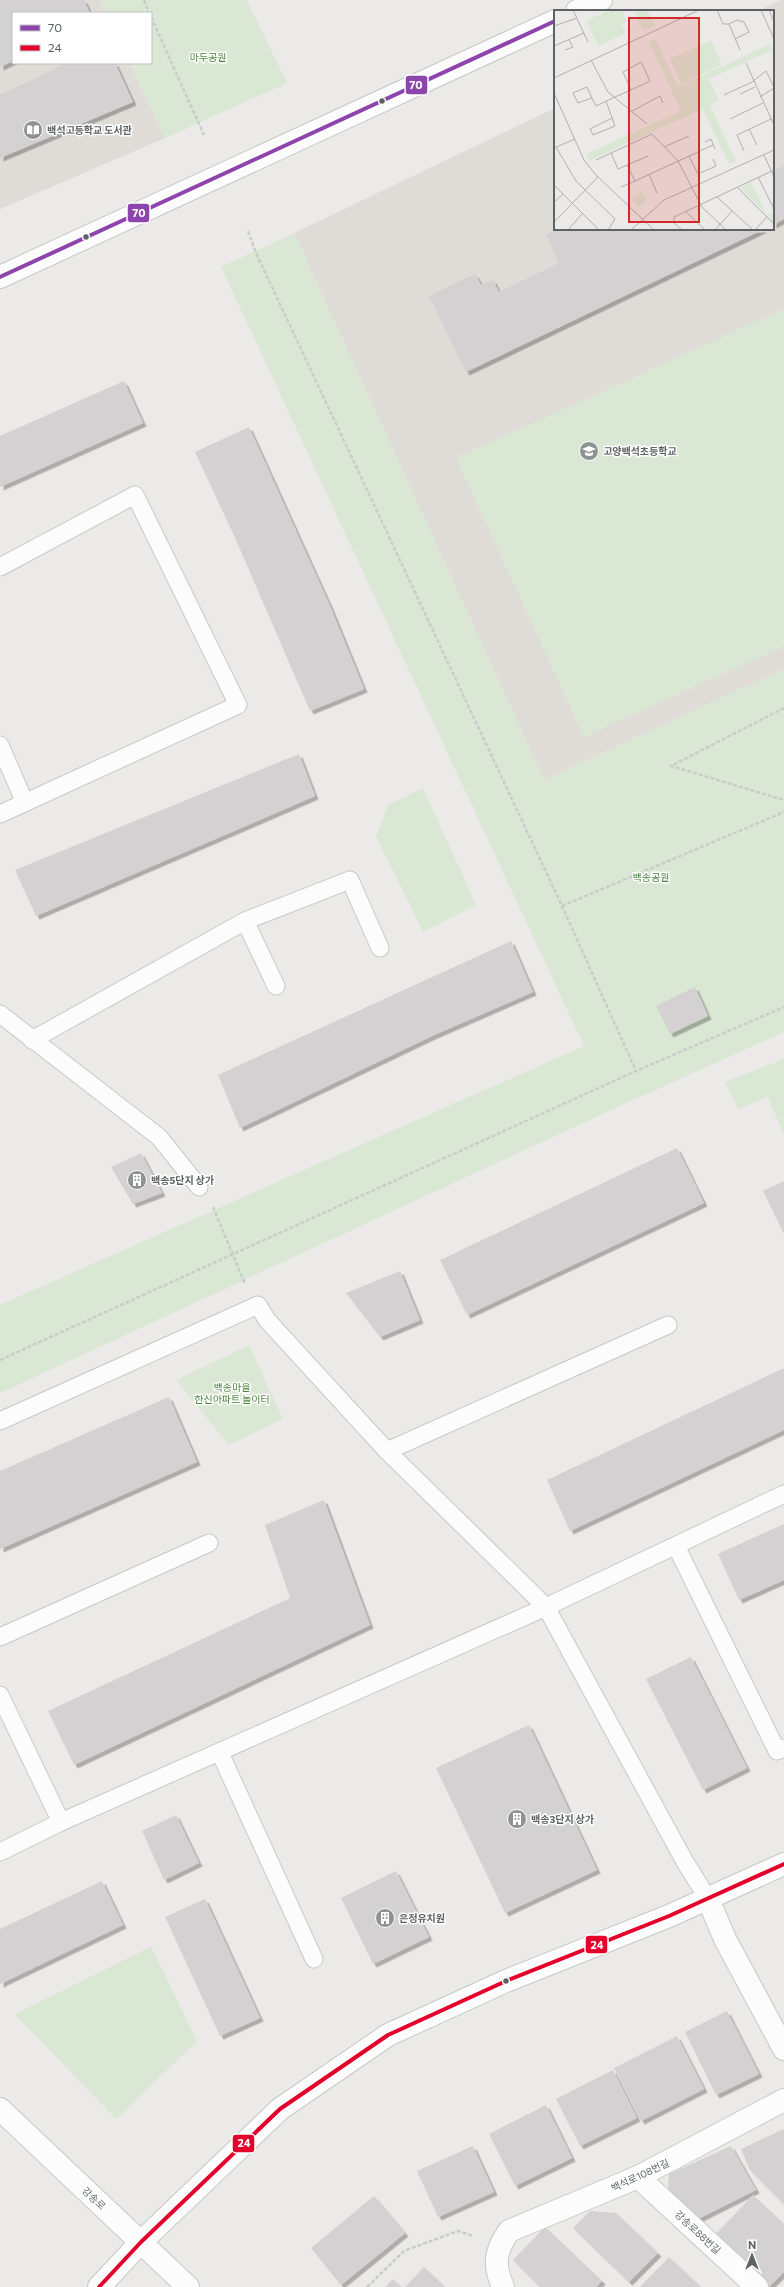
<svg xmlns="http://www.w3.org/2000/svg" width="784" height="2287" font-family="Commissioner,'Noto Sans KR',sans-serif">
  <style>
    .education { fill: #dfdcd8 }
    .green { fill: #dae7d4 }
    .building { fill: #d3d1d1; filter: url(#shadow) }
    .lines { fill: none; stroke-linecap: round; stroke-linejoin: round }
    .lane-casing { stroke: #c9c8c8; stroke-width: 19 }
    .street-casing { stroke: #c9c8c8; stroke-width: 24 }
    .secondary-casing { stroke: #c8c8c8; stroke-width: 24 }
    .path { stroke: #c8cdca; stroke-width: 2.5; stroke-dasharray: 4 2; stroke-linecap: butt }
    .lane { stroke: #fcfcfc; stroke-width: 17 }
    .street { stroke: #fcfcfc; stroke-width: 22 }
    .secondary { stroke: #fcfcfc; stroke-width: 22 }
    .bus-1-casing { stroke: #fff; stroke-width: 7 }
    .bus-2-casing { stroke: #fff; stroke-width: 7 }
    .bus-1 { stroke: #8e44ad; stroke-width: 4 }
    .bus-2 { stroke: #e4002b; stroke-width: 4 }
    .bus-dot { fill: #5d6265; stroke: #fff; stroke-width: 1.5 }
    .labels { text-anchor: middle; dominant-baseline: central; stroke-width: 3; stroke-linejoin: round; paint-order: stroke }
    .park-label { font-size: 10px; fill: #49843d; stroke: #fff }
    .poi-label { font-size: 10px; font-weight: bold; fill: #5d6265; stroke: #fff; text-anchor: start }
    .street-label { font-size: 10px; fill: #5d6265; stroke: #fff }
    .inset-road { fill: none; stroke: #afb0b0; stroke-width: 1 }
    .view { fill: #d62828; fill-opacity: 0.15; stroke: #d62828; stroke-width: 2 }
    .inset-edge { fill: none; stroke: #5d6265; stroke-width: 2 }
    .line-badge { stroke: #fff; stroke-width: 1.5 }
    .badge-label { font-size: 11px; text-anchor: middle; font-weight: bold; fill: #fff }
  </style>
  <defs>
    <filter id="shadow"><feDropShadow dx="3.5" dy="3.5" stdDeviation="0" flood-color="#0004"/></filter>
  </defs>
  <rect width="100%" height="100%" fill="#eceae8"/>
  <g class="education">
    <path d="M0,0h99l6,13h-92v50h116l36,75 -165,71z"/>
    <path d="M781,0h3v669l-240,111 -250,-547 261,-125v121h218v-218h-15z"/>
  </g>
  <g class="green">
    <path d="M99,0h148l40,83 -122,55 -36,-75h22v-50h-46z"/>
    <path d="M294,233l250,547 240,-111v363l-173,78 -611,283v-88l584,-259 -363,-779z"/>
    <path d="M784,309v337l-200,91 -128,-279z"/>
    <path d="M423,788l53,117 -53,27 -47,-95 12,-32z"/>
    <path d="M784,1059v77l-16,-39 -30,12 -13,-27z"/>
    <path d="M249,1345l34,74 -54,26 -53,-65z"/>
    <path d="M151,1947l46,94 -81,78 -101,-105z"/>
  </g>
  <g class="building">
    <path d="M0,0h84l6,13h-77v48l-13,6z"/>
    <path d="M67,63h48l18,39 -133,56v-63z"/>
    <path d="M784,166v53l-11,6v-54z"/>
    <path d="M558,229h206l-298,143 -37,-76 46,-22 6,11 12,-5 6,12 60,-29 -13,-28z"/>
    <path d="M124,381l19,42 -143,64v-51z"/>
    <path d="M249,427l81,179 34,83 -54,22 -74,-171 -41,-88z"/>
    <path d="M299,754l16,42 -279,120 -21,-46z"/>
    <path d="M511,941l22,51 -101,44 -192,92 -22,-53z"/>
    <path d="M695,987l13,29 -38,18 -14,-28z"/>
    <path d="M677,1148l27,55 -237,112 -27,-55z"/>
    <path d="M141,1153l21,40 -29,11 -22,-37z"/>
    <path d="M784,1181v53l-21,-43z"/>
    <path d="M400,1271l20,49 -40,17 -34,-44z"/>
    <path d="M784,1368v62l-214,101 -23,-51z"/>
    <path d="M169,1397l28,65 -197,87v-78z"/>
    <path d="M324,1500l46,125 -296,140 -26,-54 242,-113 -25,-73z"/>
    <path d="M784,1524v56l-45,20 -21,-46z"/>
    <path d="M691,1657l56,111 -44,22 -57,-111z"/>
    <path d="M529,1725l68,145 -92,43 -69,-145z"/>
    <path d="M176,1815l23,48 -35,17 -22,-49z"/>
    <path d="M396,1871l33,66 -56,27 -32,-66z"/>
    <path d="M102,1881l21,44 -123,59v-55z"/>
    <path d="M205,1899l55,119 -40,18 -55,-119z"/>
    <path d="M727,2011l32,63 -43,21 -31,-63z"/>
    <path d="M677,2036l27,53 -63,32 -27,-53z"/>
    <path d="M613,2070l24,48 -57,28 -24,-47z"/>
    <path d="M546,2105l26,53 -57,28 -26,-52z"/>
    <path d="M784,2129v75l-34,-34 -9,-21z"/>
    <path d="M473,2146l21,46 -56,25 -21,-46z"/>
    <path d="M731,2146l25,44 -64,32 -24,-33 1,-15z"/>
    <path d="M753,2195l31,29v48l-15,15h-4l-52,-50z"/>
    <path d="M374,2196l31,37 -64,52 -30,-37z"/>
    <path d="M590,2211l26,2 42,40 -29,29 -56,-54z"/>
    <path d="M545,2227l57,54 -6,6h-56l-27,-27z"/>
    <path d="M669,2257l32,30h-61z"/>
    <path d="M424,2267l21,20h-40z"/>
    <path d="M393,2279l8,8h-16z"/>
  </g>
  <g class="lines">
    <defs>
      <g id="lane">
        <path d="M0,567l135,-72 103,210 -238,109"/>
        <path d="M0,745l25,58"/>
        <path d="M245,921l31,65"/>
        <path d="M0,1014l159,123 40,50"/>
        <path d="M32,1040l213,-119 105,-41 30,68"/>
        <path d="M0,1421l258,-116 9,15 120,131 159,156 139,255 23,37"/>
        <path d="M387,1451l281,-126"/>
        <path d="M676,1546l101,205 7,-3"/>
        <path d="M0,1637l209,-94"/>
        <path d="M0,1695l61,127 -61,30"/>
        <path d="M220,1753l94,206"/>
        <path d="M61,1822l485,-215 238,-113"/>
      </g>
      <g id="street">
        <path d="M708,1899l17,40 59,110"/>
        <path d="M638,2177l119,110"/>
        <path d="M503,2287c-10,-23 -8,-36 6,-56l129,-54 146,-77"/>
      </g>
      <g id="secondary">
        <path d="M577,11l24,-11"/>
        <path d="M0,277l555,-256"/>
        <path d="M0,2109l188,178"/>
        <path d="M99,2287l42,-45 139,-133 108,-74 118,-54 163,-65 115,-52"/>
      </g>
    </defs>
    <use href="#lane" class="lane-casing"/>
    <use href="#street" class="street-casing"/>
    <use href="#secondary" class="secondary-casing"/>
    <g class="path">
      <path d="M144,0l5,13"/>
      <path d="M151,17l53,118"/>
      <path d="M248,231l8,22 306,653 74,165"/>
      <path d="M784,708l-113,58 113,34"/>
      <path d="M562,906l222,-94"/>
      <path d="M213,1207l32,77"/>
      <path d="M0,1360l636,-289 148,-64"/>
      <path d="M367,2287l37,-36 54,-20 15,5"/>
    </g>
    <use href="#lane" class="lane"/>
    <use href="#street" class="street"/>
    <use href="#secondary" class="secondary"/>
    <defs>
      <path id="bus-1" d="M0,277l555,-256"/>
      <path id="bus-2" d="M99,2287l42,-45 139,-133 108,-74 118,-54 163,-65 115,-52"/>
    </defs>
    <use href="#bus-1" class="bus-1-casing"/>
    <use href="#bus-2" class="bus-2-casing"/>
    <use href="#bus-1" class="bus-1"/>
    <use href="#bus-2" class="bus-2"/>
  </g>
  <defs>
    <symbol id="library-disc" viewBox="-11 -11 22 22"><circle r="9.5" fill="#8f9293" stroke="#fff"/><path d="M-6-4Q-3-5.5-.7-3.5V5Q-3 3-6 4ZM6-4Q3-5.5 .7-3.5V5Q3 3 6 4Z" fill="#fff"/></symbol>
    <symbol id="school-disc" viewBox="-11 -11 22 22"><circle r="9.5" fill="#8f9293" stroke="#fff"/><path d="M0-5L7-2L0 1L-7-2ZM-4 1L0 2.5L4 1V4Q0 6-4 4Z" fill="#fff"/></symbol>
    <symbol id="building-disc" viewBox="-11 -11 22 22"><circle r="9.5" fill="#8f9293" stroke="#fff"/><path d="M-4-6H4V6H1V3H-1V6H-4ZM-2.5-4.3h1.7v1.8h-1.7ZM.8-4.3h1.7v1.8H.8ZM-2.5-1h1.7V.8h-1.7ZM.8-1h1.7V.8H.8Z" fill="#fff"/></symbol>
  </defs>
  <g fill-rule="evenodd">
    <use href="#library-disc" x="22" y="119" width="22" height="22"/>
    <use href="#school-disc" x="578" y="440" width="22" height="22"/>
    <use href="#building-disc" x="126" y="1169" width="22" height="22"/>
    <use href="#building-disc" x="506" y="1808" width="22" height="22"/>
    <use href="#building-disc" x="374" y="1907" width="22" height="22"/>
  </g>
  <g class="bus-dot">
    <circle cx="382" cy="101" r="3.5"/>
    <circle cx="86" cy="237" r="3.5"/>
    <circle cx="506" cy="1981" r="3.5"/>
  </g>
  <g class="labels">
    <g class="park-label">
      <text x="208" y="57">마두공원</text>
      <text x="651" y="877">백송공원</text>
      <text x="232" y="1387">백송마을<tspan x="232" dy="12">한신아파트 놀이터</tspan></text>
    </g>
    <g class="poi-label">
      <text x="47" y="130">백석고등학교 도서관</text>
      <text x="603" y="451">고양백석초등학교</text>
      <text x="151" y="1180">백송5단지 상가</text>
      <text x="531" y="1819">백송3단지 상가</text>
      <text x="399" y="1918">은정유치원</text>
    </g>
    <g class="street-label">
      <text transform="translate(640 2175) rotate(-25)">백석로108번길</text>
      <text transform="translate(94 2198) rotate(43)">강송로</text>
      <text transform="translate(698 2232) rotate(43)">강송로88번길</text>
    </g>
  </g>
  <g transform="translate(554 10)">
    <rect width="220" height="220" fill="#eceae8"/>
    <path d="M55,0h4l13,23 -28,13 -12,-25zM60,0h8l5,12 -7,2zM80,0h13l8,15 -11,5zM101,29l23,48 92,-43 2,6 -63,29 10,21 -9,5 26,56 -7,3 -27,-55 -113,52 -3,-7 95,-43 -32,-69zM157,30l11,25 -41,19 -11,-25zM197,172l16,33 7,-3v10l-34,-34zM88,182l5,8 -8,7 -9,-9z" fill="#dae7d4"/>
    <path class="inset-road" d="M19,0l15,32M163,0l6,14h6l11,26M207,0l13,29M215,0l5,12M175,14l8,-4 7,2 5,10 -14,7M0,16l23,-8M0,36l30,-13M11,40l8,-3 -4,-7M37,50l17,32 39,32M192,53l28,62M0,68l145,-68M0,83l30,67 12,15 58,55M186,84l15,-7M170,85l28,-13 14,-11 8,16M206,87l14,-9M38,88l-14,5 -5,-10 14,-6 5,11 4,8 19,-9 16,-7 19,-9 -9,-19 -18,10 8,18M52,91l9,25 -22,9 -3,-6 22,-11M78,101l28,-15 3,7M176,109l33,-16M195,119l8,16M151,132l6,-3 4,10M2,137l20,34 39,38 -7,11M110,137l25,-11M0,138l21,-9M190,141l-7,-16 34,-16M57,143l7,16 30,-13M210,145l10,22M135,146l9,18 18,-8 -3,-7M42,150l56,-26 26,27 24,46 24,23M95,164l8,19M204,167l16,32M81,171l78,-36M0,175l45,45M67,177l14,-6 -8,-16M183,177l37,37M163,187l36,33M0,192l9,-8M132,202l19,18M0,212l44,-45M14,220l14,-16M77,220l33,-30 110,-50M128,220l-8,-7v-6l100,-47M161,220l17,-19M201,220l12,-13"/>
    <path class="view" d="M75,8h70v204h-70z"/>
    <rect width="220" height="220" class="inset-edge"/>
  </g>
  <g class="line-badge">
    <rect x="405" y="75" width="23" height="20" rx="4" fill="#8e44ad"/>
    <rect x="127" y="203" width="23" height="20" rx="4" fill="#8e44ad"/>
    <rect x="585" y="1935" width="23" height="19" rx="4" fill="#e4002b"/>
    <rect x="232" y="2134" width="23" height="19" rx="4" fill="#e4002b"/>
  </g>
  <g class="badge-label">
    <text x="416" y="89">70</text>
    <text x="139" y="217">70</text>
    <text x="597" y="1949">24</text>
    <text x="244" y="2147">24</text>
  </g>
  <rect x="12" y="12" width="140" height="52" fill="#ffffff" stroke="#bec0c1"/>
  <rect x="20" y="25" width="20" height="6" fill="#8e44ad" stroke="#bec0c1"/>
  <text x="48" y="32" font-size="12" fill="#5d6265">70</text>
  <rect x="20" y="45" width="20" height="6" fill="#e4002b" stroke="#bec0c1"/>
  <text x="48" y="52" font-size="12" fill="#5d6265">24</text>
  <g transform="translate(752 2255)" stroke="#ffffff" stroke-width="3" paint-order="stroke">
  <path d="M0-3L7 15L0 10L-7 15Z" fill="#5d6265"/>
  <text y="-6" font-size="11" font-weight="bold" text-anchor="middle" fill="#5d6265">N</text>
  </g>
</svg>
